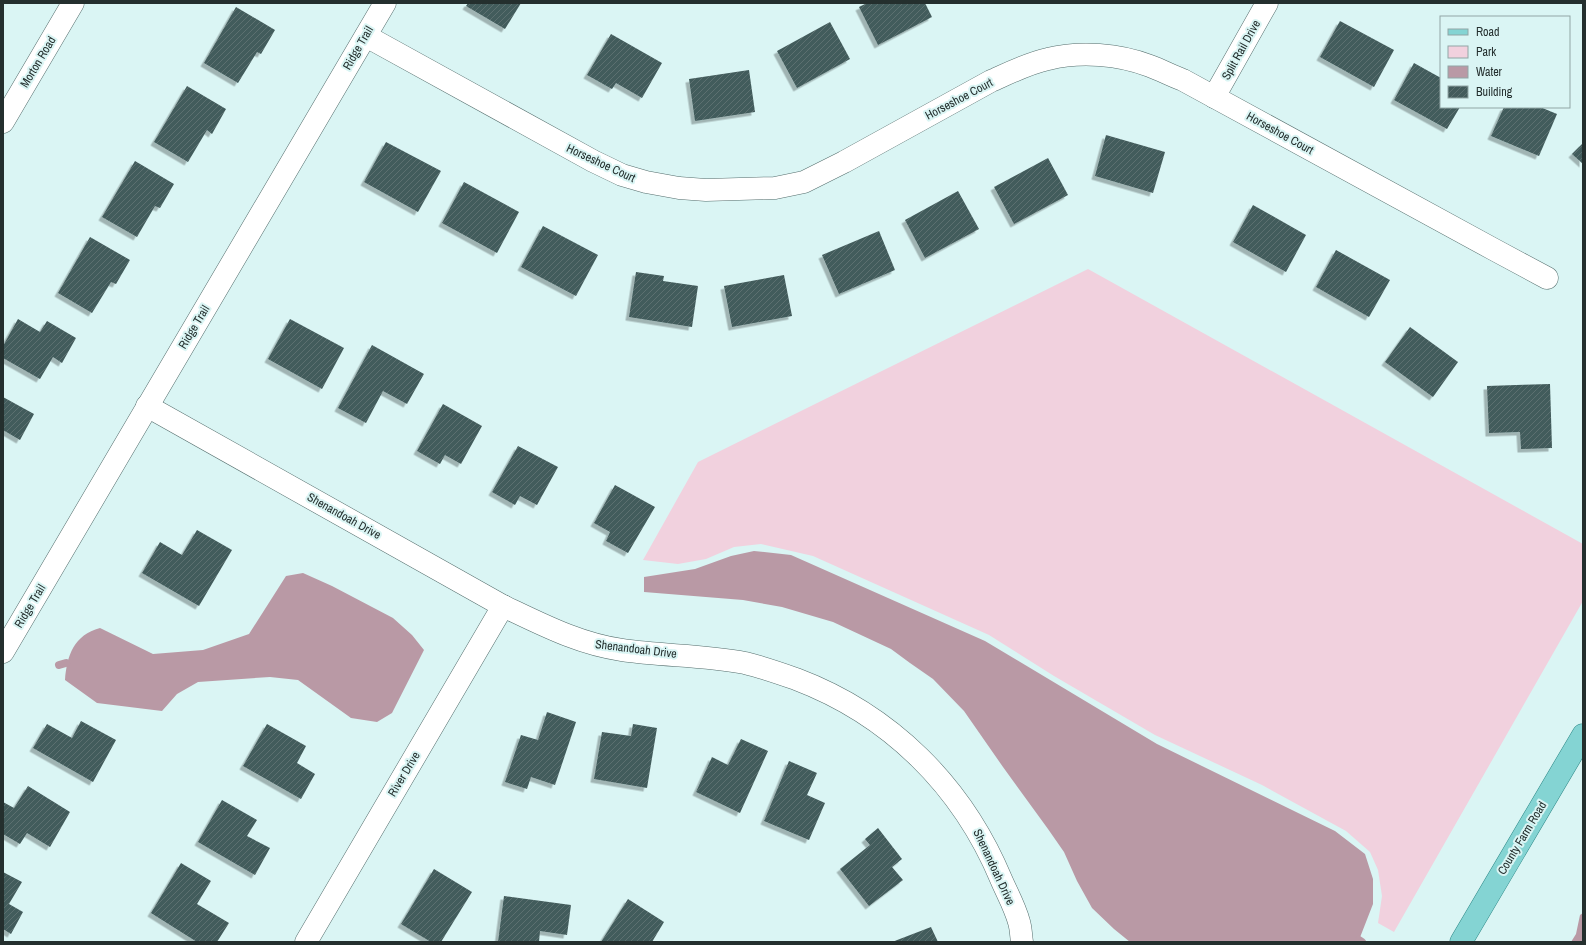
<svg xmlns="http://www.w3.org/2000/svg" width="1586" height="945" font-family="'Archivo Narrow',sans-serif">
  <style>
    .green { fill: #f1d1de }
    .water { fill: #b999a5 }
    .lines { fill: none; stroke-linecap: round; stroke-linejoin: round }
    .stream { stroke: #b999a5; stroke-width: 8 }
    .building { fill: url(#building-hatch); filter: url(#shadow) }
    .minor-casing { stroke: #556e6d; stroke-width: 23 }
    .major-casing { stroke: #2d8786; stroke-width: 23 }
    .minor { stroke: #fff; stroke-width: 22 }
    .major { stroke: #84d4d3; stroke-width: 22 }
    .labels { text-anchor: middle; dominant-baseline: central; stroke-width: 4; stroke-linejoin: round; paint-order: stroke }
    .street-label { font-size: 12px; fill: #242f2e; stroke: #daf5f4 }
  </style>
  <defs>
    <pattern id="building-hatch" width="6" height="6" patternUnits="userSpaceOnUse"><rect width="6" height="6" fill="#435b5b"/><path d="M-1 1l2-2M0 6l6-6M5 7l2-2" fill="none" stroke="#5b6f6f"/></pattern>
    <filter id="shadow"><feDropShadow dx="-3.5" dy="3.5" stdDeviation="0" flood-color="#0004"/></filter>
  </defs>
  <rect width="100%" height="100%" fill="#daf5f4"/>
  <path class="green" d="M1088,269l495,275v57l-189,331 -16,-9 4,-27 -4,-26 -8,-18 -24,-21 -84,-46 -107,-50 -101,-59 -65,-41 -176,-79 -52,-12 -27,3 -28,12 -28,5 -35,-4 55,-98z"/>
  <g class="water">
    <path d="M754,551l37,4 194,86 172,103 178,87 30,23 8,25v25l-14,36 -1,2h-228l-16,-13 -22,-21 -15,-27 -13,-29 -16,-23 -45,-62 -39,-56 -31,-32 -23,-16 -19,-14 -58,-27 -51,-15 -39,-7 -99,-8v-15l51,-8 36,-13z"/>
    <path d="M303,573l29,13 61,32 19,17 12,15 -32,63 -15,9 -26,-4 -53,-38 -28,-3 -72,5 -21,12 -15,17 -65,-8 -32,-23c2,-25 9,-45 35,-52l53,26 50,-4 46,-16 37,-58z"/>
    <path d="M1583,913v29h-12l5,-8 4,-19z"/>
  </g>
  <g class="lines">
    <g class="stream">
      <path d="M59,665l7,-2"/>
      <path d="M1359,940l3,2"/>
    </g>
  </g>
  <g class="building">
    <path d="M468,3h53l-16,26 -39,-23z"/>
    <path d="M867,3h58l7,14 -54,28 -19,-38z"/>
    <path d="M236,7l39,23 -14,24 -4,-2 -19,31 -34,-20z"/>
    <path d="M1340,21l54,29 -20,37 -54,-30z"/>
    <path d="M830,22l20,37 -53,29 -20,-37z"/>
    <path d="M611,34l51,29 -20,35 -26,-15 -4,6 -25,-14z"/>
    <path d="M1414,63l27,15v29h19l-13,22 -53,-29z"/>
    <path d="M749,70l6,42 -60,9 -6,-42z"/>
    <path d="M187,86l39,23 -14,25 -5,-4 -19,32 -34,-20z"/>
    <path d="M1504,107h36l17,7 -18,42 -48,-20z"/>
    <path d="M1106,135l59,17 -12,41 -58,-17z"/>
    <path d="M386,142l55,29 -23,41 -54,-30z"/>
    <path d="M1583,143v21l-11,-10z"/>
    <path d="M1048,158l20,37 -54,29 -20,-37z"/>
    <path d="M135,161l39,23 -14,24 -5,-2 -18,31 -35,-20z"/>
    <path d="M464,182l55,30 -22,41 -55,-30z"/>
    <path d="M958,191l21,38 -54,29 -20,-38z"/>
    <path d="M1253,205l53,30 -20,37 -53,-30z"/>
    <path d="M543,226l55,29 -22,41 -55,-29z"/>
    <path d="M879,231l16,39 -56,24 -17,-39z"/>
    <path d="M90,237l40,23 -14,24 -5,-2 -19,31 -34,-20z"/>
    <path d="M1336,250l54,30 -21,37 -53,-30z"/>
    <path d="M636,272l28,4 -1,5 35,5 -6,41 -63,-10z"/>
    <path d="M784,275l8,41 -60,11 -8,-41z"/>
    <path d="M18,319l22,13 7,-11 29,17 -14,25 -9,-6 -13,22 -37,-21v-12z"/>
    <path d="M290,319l54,29 -22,41 -54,-30z"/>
    <path d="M1410,327l48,35 -25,35 -48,-35z"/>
    <path d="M372,345l52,29 -17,30 -24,-13 -17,32 -28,-15z"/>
    <path d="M1550,384l2,64 -31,1 -1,-17 -31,1 -2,-47z"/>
    <path d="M3,397l31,17 -14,26 -17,-10z"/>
    <path d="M443,404l39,22 -21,38 -16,-9 -5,9 -23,-13z"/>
    <path d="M518,446l40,21 -21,38 -17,-9 -5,9 -23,-13z"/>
    <path d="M615,485l40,22 -27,46 -22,-12 4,-9 -16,-9z"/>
    <path d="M197,530l35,20 -33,56 -57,-33 18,-31 22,13z"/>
    <path d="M547,712l29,10 -21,63 -24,-8 -4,12 -22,-7 16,-47 17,5z"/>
    <path d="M81,721l35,19 -23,42 -60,-34 14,-24 25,14z"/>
    <path d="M267,724l39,22 -9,17 18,11 -14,25 -58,-33z"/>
    <path d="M633,724l24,4 -10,60 -53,-9 8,-47 29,4z"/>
    <path d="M741,739l27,12 -28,62 -44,-21 16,-35 16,8z"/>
    <path d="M789,761l28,12 -10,22 18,8 -16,37 -45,-19z"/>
    <path d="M28,786l42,26 -20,35 -23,-14 -7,11 -17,-10v-32l11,6z"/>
    <path d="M222,800l35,20 -10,16 23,12 -15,27 -57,-33z"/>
    <path d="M878,828l24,31 -10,8 11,13 -34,26 -29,-37 30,-24 -5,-6z"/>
    <path d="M181,863l30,18 -14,23 32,19 -12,19h-20l-46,-29z"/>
    <path d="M434,869l38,23 -31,50h-10l-30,-18z"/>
    <path d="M3,872l19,10 -13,22 14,8 -12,22 -8,-5z"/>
    <path d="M504,896l67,9 -4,30 -27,-4 -1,11h-41z"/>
    <path d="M628,899l36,23 -12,20h-51z"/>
    <path d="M931,927l7,15h-46z"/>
  </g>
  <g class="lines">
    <defs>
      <g id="minor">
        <path d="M366,36l227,125 29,14 24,7 33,6 27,2 69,-2 29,-6 40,-20 147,-81c18,-8 38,-18 57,-22 32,-8 71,-5 102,7 11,4 22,10 33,14l310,169 54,29"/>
        <path d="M1214,97l53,-94"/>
        <path d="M3,122l70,-119"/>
        <path d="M147,406l356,200c38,18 76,38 119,44 41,6 82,5 123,13 17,4 34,10 51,16 95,36 166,107 205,200 6,14 14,28 18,43 2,6 2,14 3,20"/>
        <path d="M3,652l382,-649"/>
        <path d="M306,942l197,-336"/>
      </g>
      <path id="major" d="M1461,942l122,-207"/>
    </defs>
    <use href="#minor" class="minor-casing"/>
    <use href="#major" class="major-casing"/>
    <use href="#minor" class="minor"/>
    <use href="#major" class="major"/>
  </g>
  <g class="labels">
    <g class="street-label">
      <text transform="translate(358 48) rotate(-60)">Ridge Trail</text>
      <text transform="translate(1241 50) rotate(-61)">Split Rail Drive</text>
      <text transform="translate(38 62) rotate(-59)">Morton Road</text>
      <text transform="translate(959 99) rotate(-28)">Horseshoe Court</text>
      <text transform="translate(1280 133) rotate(29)">Horseshoe Court</text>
      <text transform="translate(601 163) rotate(25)">Horseshoe Court</text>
      <text transform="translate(194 327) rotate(-59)">Ridge Trail</text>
      <text transform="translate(344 516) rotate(29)">Shenandoah Drive</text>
      <text transform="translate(30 606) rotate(-59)">Ridge Trail</text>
      <text transform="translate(636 649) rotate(7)">Shenandoah Drive</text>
      <text transform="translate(404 774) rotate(-59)">River Drive</text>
      <text transform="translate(1522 838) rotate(-59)">County Farm Road</text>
      <text transform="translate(994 867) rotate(65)">Shenandoah Drive</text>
    </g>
  </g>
  <rect width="1586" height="945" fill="none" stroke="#242f2e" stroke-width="8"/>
  <rect x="1440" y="16" width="130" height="92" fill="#daf5f4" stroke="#91a6a5"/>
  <rect x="1448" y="29" width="20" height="6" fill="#84d4d3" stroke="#91a6a5"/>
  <text x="1476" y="36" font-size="12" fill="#242f2e">Road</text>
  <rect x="1448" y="46" width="20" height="12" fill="#f1d1de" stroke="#91a6a5"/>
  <text x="1476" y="56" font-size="12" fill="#242f2e">Park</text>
  <rect x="1448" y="66" width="20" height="12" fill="#b999a5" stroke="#91a6a5"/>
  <text x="1476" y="76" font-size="12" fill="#242f2e">Water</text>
  <rect x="1448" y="86" width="20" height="12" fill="url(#building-hatch)" stroke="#91a6a5"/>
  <text x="1476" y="96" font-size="12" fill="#242f2e">Building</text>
</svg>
